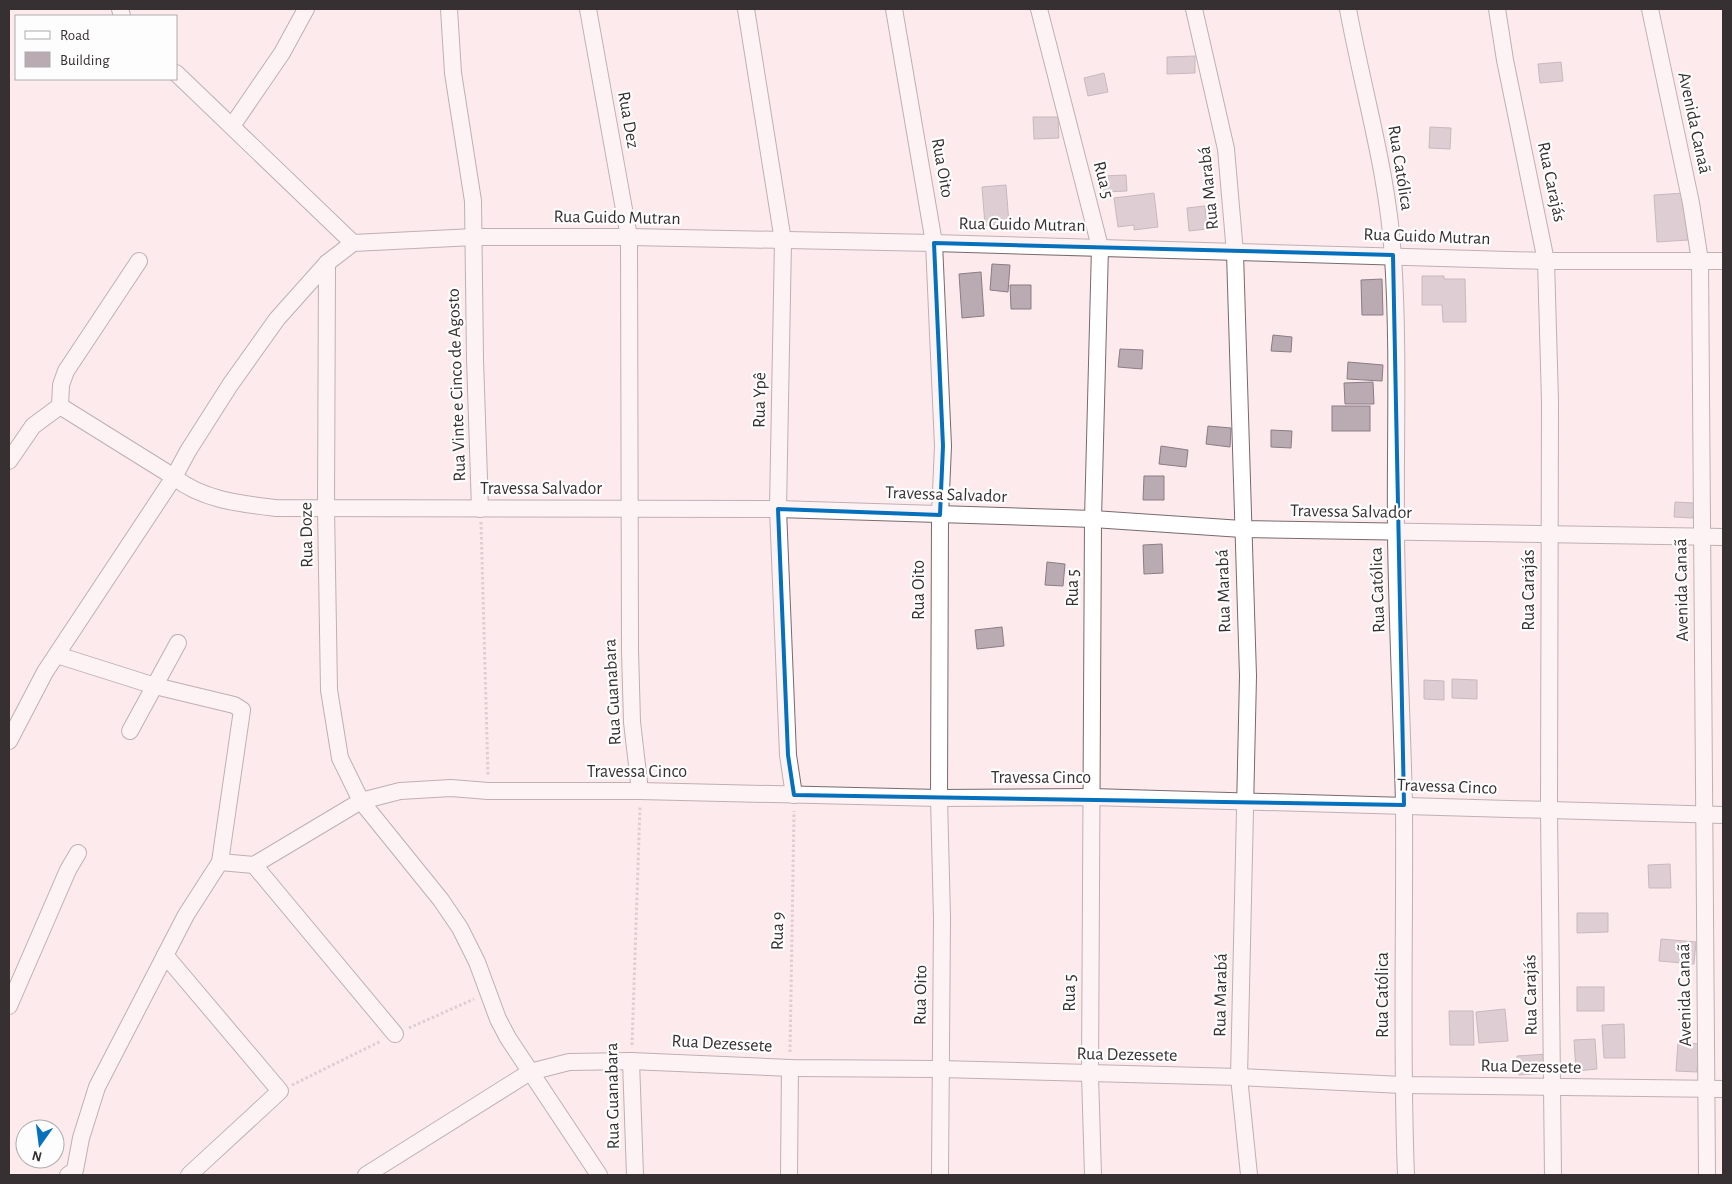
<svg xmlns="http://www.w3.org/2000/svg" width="1732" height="1184" font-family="'Alegreya Sans',sans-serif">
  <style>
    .building { fill: #baabb3; stroke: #8b7d85 }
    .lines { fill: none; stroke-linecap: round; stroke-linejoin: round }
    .street-casing { stroke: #796a6c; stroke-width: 18 }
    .path { stroke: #bbadb0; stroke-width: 3; stroke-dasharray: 2.5 2.5; stroke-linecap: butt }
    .street { stroke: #fff; stroke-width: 16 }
    .marked { fill: none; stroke: #0570bb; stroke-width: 4; stroke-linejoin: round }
    .labels { text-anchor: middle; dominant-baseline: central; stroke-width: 4.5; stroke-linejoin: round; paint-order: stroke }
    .street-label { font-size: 18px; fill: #373032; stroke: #fdfdfd }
  </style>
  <rect width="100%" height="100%" fill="#fceaed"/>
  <g class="building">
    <path d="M1195,56v17l-28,1v-17z"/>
    <path d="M1561,62l2,19 -23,2 -2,-19z"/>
    <path d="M1104,73l4,19 -20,4 -4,-18z"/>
    <path d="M1033,117h25l1,21 -25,1z"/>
    <path d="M1430,127l21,1 -1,21 -21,-1z"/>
    <path d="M1126,175l1,16 -23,1 -1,-16z"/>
    <path d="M1006,185l3,39 -24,1 -3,-38z"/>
    <path d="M1154,193l4,34 -24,3v-5l-16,2 -4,-29z"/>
    <path d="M1685,193l3,47 -31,2 -3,-47z"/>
    <path d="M1205,206l2,23 -18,2 -2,-23z"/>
    <path d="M992,264l18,1 -2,27 -18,-2z"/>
    <path d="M981,272l3,44 -22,2 -3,-44z"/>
    <path d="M1422,276h22v3h21l1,43h-23l-1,-17h-20z"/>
    <path d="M1382,279l1,36h-21l-1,-35z"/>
    <path d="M1010,285h21v24h-20z"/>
    <path d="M1273,335l19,2 -1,15 -20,-1z"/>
    <path d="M1120,349l23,1 -1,19 -24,-2z"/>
    <path d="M1348,362l35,3 -1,16 -35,-2z"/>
    <path d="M1373,382l1,22h-29l-1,-21z"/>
    <rect x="1332" y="406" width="38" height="25"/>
    <path d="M1208,426l23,2 -1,19 -24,-3z"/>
    <path d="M1271,430l21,1 -1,17 -20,-1z"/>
    <path d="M1161,446l27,4 -2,17 -27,-3z"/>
    <path d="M1144,476h20v24h-21z"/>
    <path d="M1675,502l19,1 -1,15 -19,-1z"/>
    <path d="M1162,544l1,29 -19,1 -1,-29z"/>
    <path d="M1047,562l18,2 -2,22 -18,-1z"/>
    <path d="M1002,627l2,19 -27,3 -2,-19z"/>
    <path d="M1452,679l25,1v19l-25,-1z"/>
    <path d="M1424,680l20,1v19l-20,-1z"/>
    <path d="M1670,864l1,24h-22l-1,-23z"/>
    <path d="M1577,913h31v19l-31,1z"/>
    <path d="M1661,939l35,3 -2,22 -35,-3z"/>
    <rect x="1577" y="987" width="27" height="24"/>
    <path d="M1505,1009l3,32 -29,2 -3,-31z"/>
    <path d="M1449,1011h24l1,34h-24z"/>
    <path d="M1624,1024l1,34h-21l-2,-33z"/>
    <path d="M1595,1039l2,30 -21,2 -2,-31z"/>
    <path d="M1678,1042l21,2 -2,28 -21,-1z"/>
    <path d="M1547,1054l1,19 -29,2 -2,-19z"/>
  </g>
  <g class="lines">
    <defs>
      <g id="street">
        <path d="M120,9l2,7"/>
        <path d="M449,9l4,64 20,128 2,158 5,150"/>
        <path d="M588,9l41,228 1,413 2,72 8,69"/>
        <path d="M746,9l37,232 -5,268 10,246 6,40"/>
        <path d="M894,9l40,234 9,203 -3,69 -1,283 3,120 -2,257"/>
        <path d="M1039,9l61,238 -7,272 -3,556 3,100"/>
        <path d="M1194,9l32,140 9,104 13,423 -9,401 10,98"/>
        <path d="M1348,9c15,82 40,164 45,248 6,93 2,185 3,277 1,90 6,180 8,271 1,123 -3,247 2,370"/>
        <path d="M1497,9l8,51 41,201 4,140 -1,409 4,365"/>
        <path d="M1650,9l41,194 9,58 7,914"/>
        <path d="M176,73l177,170"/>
        <path d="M232,126l50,-73 24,-44"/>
        <path d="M327,263l-1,246 3,181 11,68 21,43 80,99 19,28 17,34 21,57 10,19 91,137"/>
        <path d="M60,406l114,71c28,23 68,27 102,31l502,1 315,10 149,10 481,8"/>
        <path d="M9,461l24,-35 27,-20 1,-21 5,-14 73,-110"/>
        <path d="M57,655l98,31 79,19 8,5 -22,152 -34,53 -89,172 -16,51 -6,32 -7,5"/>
        <path d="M130,731l48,-88"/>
        <path d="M9,741l36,-69 129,-195 14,-26 42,-66 47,-66 50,-56 26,-20 121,-6h155l305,6 612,18h177"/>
        <path d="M220,862l34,3 107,-64 39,-10 51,-3 37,3h152l299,7 152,-1 632,18"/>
        <path d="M254,865l141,169"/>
        <path d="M165,955l115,136 -91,84"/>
        <path d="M9,1006l59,-136 10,-17"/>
        <path d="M631,1061l4,114"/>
        <path d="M366,1175l164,-103 39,-10 62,-1 159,7 149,1 300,8 163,8 321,4"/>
        <path d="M789,1175l1,-107"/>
      </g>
    </defs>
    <use href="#street" class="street-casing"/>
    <g class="path">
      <path d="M481,522l7,254"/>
      <path d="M409,1028l65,-29"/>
      <path d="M632,1045l8,-239"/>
      <path d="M790,1052l4,-241"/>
      <path d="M292,1085l89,-44"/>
    </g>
    <use href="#street" class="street"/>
  </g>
  <path d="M0 0H1732V1184H0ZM934,243l459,12 11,550 -610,-10 -6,-40 -10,-246 162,6 3,-69z" fill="#fceaed" fill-opacity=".55" fill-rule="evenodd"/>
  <path class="marked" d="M934,243l459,12 11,550 -610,-10 -6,-40 -10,-246 162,6 3,-69z"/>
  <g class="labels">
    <g class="street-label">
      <text transform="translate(628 120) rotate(80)">Rua Dez</text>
      <text transform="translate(1694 123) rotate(78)">Avenida Canaã</text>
      <text transform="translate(942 168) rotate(80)">Rua Oito</text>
      <text transform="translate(1400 168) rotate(81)">Rua Católica</text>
      <text transform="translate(1103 180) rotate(76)">Rua 5</text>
      <text transform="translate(1551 182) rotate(78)">Rua Carajás</text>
      <text transform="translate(1209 188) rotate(-96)">Rua Marabá</text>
      <text transform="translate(617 218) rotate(1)">Rua Guido Mutran</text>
      <text transform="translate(1022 225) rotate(1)">Rua Guido Mutran</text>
      <text transform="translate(1427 237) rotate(2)">Rua Guido Mutran</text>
      <text transform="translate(457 385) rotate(-92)">Rua Vinte e Cinco de Agosto</text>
      <text transform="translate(760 400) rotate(-89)">Rua Ypê</text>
      <text x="541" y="489">Travessa Salvador</text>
      <text transform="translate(946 495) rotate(2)">Travessa Salvador</text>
      <text transform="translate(1351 512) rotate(1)">Travessa Salvador</text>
      <text transform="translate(307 535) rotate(-91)">Rua Doze</text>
      <text transform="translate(1073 588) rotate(-90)">Rua 5</text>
      <text transform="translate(919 590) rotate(-90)">Rua Oito</text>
      <text transform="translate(1378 590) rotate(-92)">Rua Católica</text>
      <text transform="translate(1529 590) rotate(-90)">Rua Carajás</text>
      <text transform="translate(1682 590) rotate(-91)">Avenida Canaã</text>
      <text transform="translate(1224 591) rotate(-92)">Rua Marabá</text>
      <text transform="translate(613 692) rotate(-93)">Rua Guanabara</text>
      <text x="637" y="772">Travessa Cinco</text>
      <text x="1041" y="778">Travessa Cinco</text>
      <text transform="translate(1447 787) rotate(2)">Travessa Cinco</text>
      <text transform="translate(778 931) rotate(-89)">Rua 9</text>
      <text transform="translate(1070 993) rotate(-90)">Rua 5</text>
      <text transform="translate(921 995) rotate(-89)">Rua Oito</text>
      <text transform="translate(1221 995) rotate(-89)">Rua Marabá</text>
      <text transform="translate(1383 995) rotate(-90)">Rua Católica</text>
      <text transform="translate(1531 995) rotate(-91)">Rua Carajás</text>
      <text transform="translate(1685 995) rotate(-91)">Avenida Canaã</text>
      <text transform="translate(722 1044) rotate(3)">Rua Dezessete</text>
      <text transform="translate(1127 1055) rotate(1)">Rua Dezessete</text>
      <text transform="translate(1531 1067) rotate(1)">Rua Dezessete</text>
      <text transform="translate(613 1096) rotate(-91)">Rua Guanabara</text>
    </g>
  </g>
  <rect width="1732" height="1184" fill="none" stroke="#373032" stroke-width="20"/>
  <rect x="15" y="15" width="162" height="65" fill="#fdfdfd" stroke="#aeabac"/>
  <rect x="25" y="31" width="25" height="8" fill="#ffffff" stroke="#aeabac"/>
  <text x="60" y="40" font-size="15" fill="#373032">Road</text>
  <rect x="25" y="52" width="25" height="15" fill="#baabb3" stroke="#aeabac"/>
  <text x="60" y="65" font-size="15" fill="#373032">Building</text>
  <g transform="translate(40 1144) rotate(194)"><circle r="24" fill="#fdfdfd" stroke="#aeabac"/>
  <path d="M0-4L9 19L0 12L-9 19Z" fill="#0570bb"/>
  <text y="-8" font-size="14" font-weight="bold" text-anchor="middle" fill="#373032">N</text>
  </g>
</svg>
